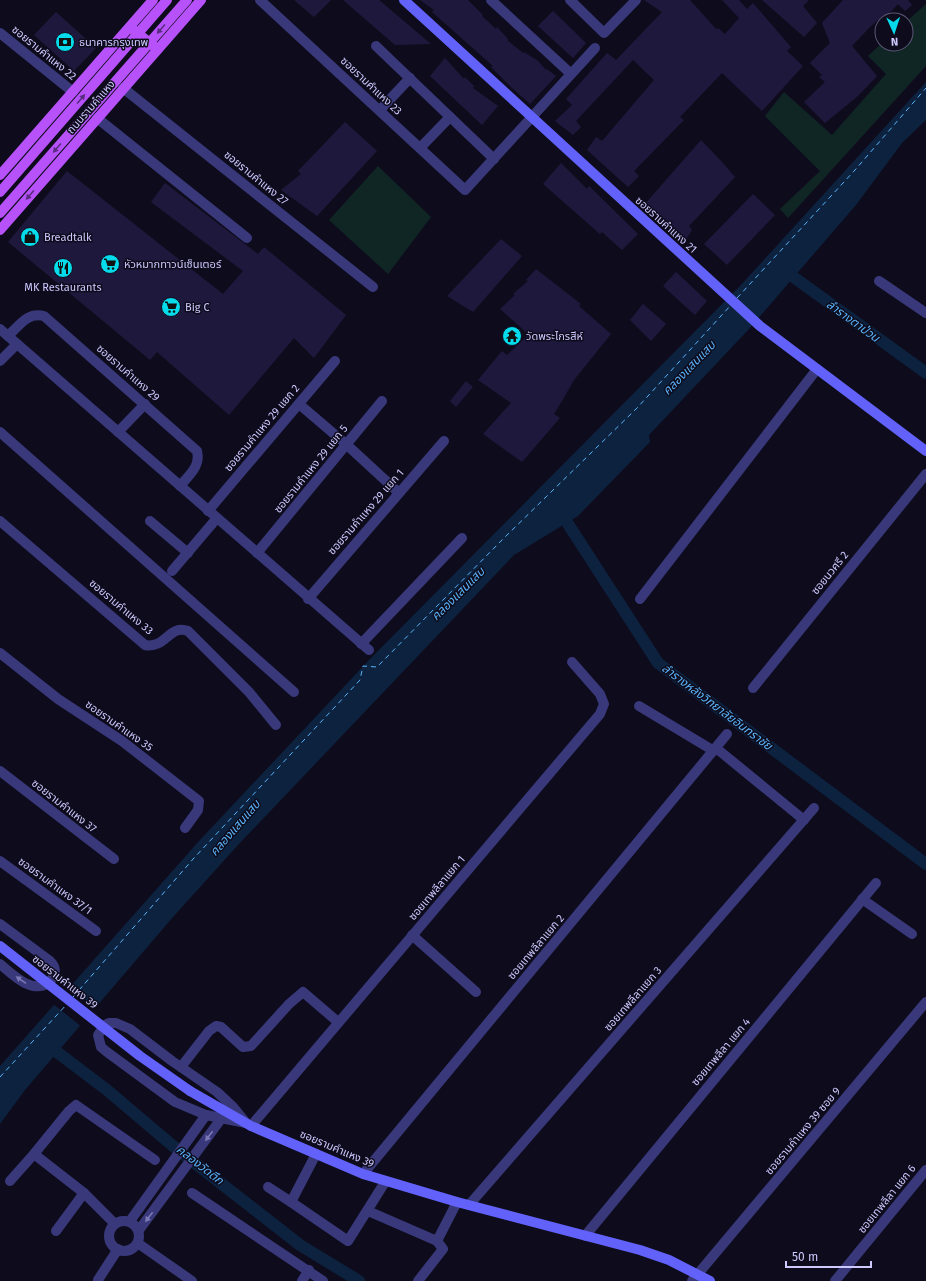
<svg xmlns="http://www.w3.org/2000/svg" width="926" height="1281" font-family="'Fira Sans','Noto Sans Thai',sans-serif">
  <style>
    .green { fill: #0f2624 }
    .water { fill: #0d223f }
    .pier { fill: #0e0c1c }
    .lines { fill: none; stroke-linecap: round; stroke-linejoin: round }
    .canal { stroke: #0d223f; stroke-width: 12 }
    .ferry { stroke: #59b4fb; stroke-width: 1; stroke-dasharray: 5 4; stroke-linecap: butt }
    .building { fill: #1f183d }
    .street { stroke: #38387a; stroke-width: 10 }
    .secondary { stroke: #6262fb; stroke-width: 10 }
    .primary { stroke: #b752fb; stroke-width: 10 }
    .secondary-bridge { stroke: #6262fb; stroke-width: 10 }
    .primary-bridge { stroke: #b752fb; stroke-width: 10 }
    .oneway { fill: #5a2c80 }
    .oneway2 { fill: #7b79b5 }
    .labels { text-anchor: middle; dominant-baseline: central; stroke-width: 3; stroke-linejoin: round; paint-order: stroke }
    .poi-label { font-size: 11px; fill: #cdc8fe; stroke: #0e0c1c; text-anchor: start }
    .street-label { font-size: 11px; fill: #cdc8fe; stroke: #0e0c1c }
    .water-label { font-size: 12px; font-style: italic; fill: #59b4fb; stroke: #0e0c1c }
  </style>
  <rect width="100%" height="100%" fill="#0e0c1c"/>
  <g class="green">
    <path d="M926,4v62l-138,152 -8,-9 40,-38 -55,-55 19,-24 48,43 54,-61 -18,-18 14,-13 24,1v-22z"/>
    <path d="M378,166l53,51 -43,57 -59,-54z"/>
  </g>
  <path class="water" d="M926,82v38l-24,23 -46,62 -107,124 -100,106 1,7 -72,74 -64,39 -276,290 -65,72 -148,173 -25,34v-58l199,-225 171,-182 370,-373z"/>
  <path class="pier" d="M68,986l29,23 -15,18 -29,-23z"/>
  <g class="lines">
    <g class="canal">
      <path d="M781,268l145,105"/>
      <path d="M559,510l99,153 268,201"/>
      <path d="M45,1043l62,47 66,56 127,99 59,36"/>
    </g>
    <g class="ferry">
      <path d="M737,298l118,-128 71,-82"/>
      <path d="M73,997l121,-139 166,-178 3,-14 14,1 127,-129 133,-130 94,-103"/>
      <path d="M0,1077l67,-73"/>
    </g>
  </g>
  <g class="building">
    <path d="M294,0h37l-17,17z"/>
    <path d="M343,0h36l52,44 -36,1z"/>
    <path d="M420,0h48l15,15 -1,1 14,13 1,-2 11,12 -1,1 16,13 1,-1 14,9 8,9 1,-1 9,7 -26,28 -18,-16 -21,-21 2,-1 -61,-54 2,-2z"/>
    <path d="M644,0h46l26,29 2,-1 7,6 14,-16 -17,-18h17l8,9 6,-6 38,44 -4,4 16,15 -41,45 -40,-38 -42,44 4,3 -50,51 5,5 -11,11 -41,-37 9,-13 6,4 52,-61 -21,-20 -57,61 5,6 -8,8 -18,-14 17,-16 -6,-6 41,-46 9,7 46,-48z"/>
    <path d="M762,0h47l-6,6 14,17 -13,14z"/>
    <path d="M843,0h65l4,5 -7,6 -7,-7 -15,16h-5l-9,8 -17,18 25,30 -19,20 -33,27 -21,-21 21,-20 -6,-5 3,-2 -12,-12 20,-20 -8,-20z"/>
    <path d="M553,11l33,32 -13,15 -35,-32z"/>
    <path d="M56,12l40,36 -22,23 -40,-36z"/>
    <path d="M445,58l19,21 1,-2 9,9 -1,2 25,18 -16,19 -52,-49z"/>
    <path d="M345,122l32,29 -60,65 -36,-26 20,-16 -3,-3z"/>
    <path d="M701,140l21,22 13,15 -46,49 3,4 -7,11 -41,-36z"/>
    <path d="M561,163l26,26 2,-3 49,48 -16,16 -20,-18 -2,2 -57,-50z"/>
    <path d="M67,171l156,123 20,-23 -92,-69 14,-19 93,71 6,-7 82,68 -32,43 -20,-20 -65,77 -72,-63 -7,8 -142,-118z"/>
    <path d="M753,194l22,21 -48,50 -23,-21z"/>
    <path d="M501,239l21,17 -49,56 -26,-16z"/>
    <path d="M536,269l45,35 -2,2 32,28 -37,46 -12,21 -8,13 6,4 -38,44 -39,-28 28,-31 -33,-23 24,-29 5,4 18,-17 2,-5 -27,-24 15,-14 -2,-1 15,-13 -2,-1z"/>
    <path d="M676,272l31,29 -12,14 -32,-29z"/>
    <path d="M643,304l23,20 -15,17 -21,-21z"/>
    <path d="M466,381l7,6 -17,20 -6,-6z"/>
  </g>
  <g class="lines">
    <g class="street">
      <path d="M260,0l205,190 130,-142"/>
      <path d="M491,0l79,73"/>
      <path d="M570,0l34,33 32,-33"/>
      <path d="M0,33l73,59"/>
      <path d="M376,46l118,113"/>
      <path d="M123,88l250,199"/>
      <path d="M380,110l30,-32"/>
      <path d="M97,118l150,120"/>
      <path d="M420,148l30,-31"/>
      <path d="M879,281l47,32"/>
      <path d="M0,329l369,321"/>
      <path d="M8,336c12,-11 19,-24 36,-20l153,135c4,15 -8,24 -17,35"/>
      <path d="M0,361l17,-17"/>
      <path d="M299,404l48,41 51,47"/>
      <path d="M0,432l294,260"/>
      <path d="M118,432l27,-28"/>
      <path d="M208,511l127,-150"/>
      <path d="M0,521l145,124c21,4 24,-21 43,-14l61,61 27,33"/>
      <path d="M150,521l38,32"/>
      <path d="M257,553l125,-152"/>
      <path d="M172,571l45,-53"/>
      <path d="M308,599l136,-158"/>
      <path d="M640,599l177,-230"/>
      <path d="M361,644l101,-106"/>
      <path d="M0,653l58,46 64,42 77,60 -1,9 -13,18"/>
      <path d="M753,688l173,-214"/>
      <path d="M639,706l75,45"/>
      <path d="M716,748l88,72"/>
      <path d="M0,771l114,88"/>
      <path d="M0,861l96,70"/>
      <path d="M862,899l50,35"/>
      <path d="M0,924l50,37c8,8 5,14 -1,22 -18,11 -36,-8 -49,-19"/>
      <path d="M412,935l64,57"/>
      <path d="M109,1023h7l14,6 42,32 45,31 16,15 13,16 -40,-8 -31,-13 -68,-50 -6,-5 -3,-12 7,-10z"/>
      <path d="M181,1067l28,-36 7,-5 5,1 22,20 8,-1 38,-42 14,-12 35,30"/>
      <path d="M251,1126l349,-412 4,-10 -4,-10 -28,-32"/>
      <path d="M316,1154l-25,48 57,39 37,-59"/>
      <path d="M363,1174l364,-440"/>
      <path d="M10,1181l24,-27"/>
      <path d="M268,1187l23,15"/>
      <path d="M192,1193l131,88"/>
      <path d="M469,1205l345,-397"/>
      <path d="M368,1211l69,30"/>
      <circle cx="124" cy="1236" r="15"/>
      <path d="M130,1221l76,-106"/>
      <path d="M114,1223l-30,-30 -50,-39 35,-43 7,-6 79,55"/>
      <path d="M139,1230l82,-111"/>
      <path d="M56,1231l28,-38"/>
      <path d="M585,1236l291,-353"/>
      <path d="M139,1244l53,37"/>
      <path d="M98,1280l20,-31"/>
      <path d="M302,1281l7,-11"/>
      <path d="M418,1281l25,-32 -6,-8 20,-39"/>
      <path d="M692,1281l234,-279"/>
      <path d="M835,1281l91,-111"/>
    </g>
    <g class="secondary">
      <path d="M404,0l356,326 166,125"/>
      <path d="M190,1091l61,35 112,48 94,28 183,48 29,10 41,21"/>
    </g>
    <g class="primary">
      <path d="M131,28l25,20"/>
      <path d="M0,175l153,-175"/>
      <path d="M0,230l201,-230"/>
    </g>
    <path class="secondary-bridge" d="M0,946l140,110 50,35"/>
    <g class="primary-bridge">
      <path d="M0,192l167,-192"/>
      <path d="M0,213l187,-213"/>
    </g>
  </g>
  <defs><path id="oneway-solid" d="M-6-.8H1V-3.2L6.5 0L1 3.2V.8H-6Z"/></defs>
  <g class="oneway">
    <use href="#oneway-solid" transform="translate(161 29) rotate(131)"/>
    <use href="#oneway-solid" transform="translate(81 99) rotate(-49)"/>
    <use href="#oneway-solid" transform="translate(57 148) rotate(131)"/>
    <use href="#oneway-solid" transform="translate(30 195) rotate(131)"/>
  </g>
  <g class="oneway2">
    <use href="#oneway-solid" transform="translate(21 980) rotate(-146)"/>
    <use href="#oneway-solid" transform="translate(209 1136) rotate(127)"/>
    <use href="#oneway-solid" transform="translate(149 1217) rotate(127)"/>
  </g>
  <defs>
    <symbol id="bank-disc" viewBox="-11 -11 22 22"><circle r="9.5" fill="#06dbec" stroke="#0e0c1c"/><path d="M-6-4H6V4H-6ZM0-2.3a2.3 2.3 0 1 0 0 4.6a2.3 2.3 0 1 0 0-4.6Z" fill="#111"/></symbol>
    <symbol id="shop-disc" viewBox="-11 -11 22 22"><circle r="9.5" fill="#06dbec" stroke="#0e0c1c"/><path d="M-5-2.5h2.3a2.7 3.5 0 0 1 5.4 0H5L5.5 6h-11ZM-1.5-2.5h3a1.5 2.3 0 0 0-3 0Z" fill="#111"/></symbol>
    <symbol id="supermarket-disc" viewBox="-11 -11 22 22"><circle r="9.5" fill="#06dbec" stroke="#0e0c1c"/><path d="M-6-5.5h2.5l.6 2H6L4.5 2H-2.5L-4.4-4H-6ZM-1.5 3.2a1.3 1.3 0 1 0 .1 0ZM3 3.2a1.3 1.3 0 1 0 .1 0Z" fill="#111"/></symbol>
    <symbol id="restaurant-disc" viewBox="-11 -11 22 22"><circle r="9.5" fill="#06dbec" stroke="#0e0c1c"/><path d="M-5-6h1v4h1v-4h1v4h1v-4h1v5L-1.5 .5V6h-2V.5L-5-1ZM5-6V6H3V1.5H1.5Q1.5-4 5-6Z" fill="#111"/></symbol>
    <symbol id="temple-disc" viewBox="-11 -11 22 22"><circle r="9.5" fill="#06dbec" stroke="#0e0c1c"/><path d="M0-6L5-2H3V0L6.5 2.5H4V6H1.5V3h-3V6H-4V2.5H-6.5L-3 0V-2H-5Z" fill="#111"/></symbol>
  </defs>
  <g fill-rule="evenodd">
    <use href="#bank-disc" x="54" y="31" width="22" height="22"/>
    <use href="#shop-disc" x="19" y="226" width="22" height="22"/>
    <use href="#supermarket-disc" x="99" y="253" width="22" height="22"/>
    <use href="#restaurant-disc" x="52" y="257" width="22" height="22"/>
    <use href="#supermarket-disc" x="160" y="296" width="22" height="22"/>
    <use href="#temple-disc" x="501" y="325" width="22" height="22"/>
  </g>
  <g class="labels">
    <g class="poi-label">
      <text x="79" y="42">ธนาคารกรุงเทพ</text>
      <text x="44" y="237">Breadtalk</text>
      <text x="124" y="264">หัวหมากทาวน์เซ็นเตอร์</text>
      <text x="63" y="287" text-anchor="middle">MK Restaurants</text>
      <text x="185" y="307">Big C</text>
      <text x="526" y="336">วัดพระไกรสีห์</text>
    </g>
    <g class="street-label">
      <text transform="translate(44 53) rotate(39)">ซอยรามคำแหง 22</text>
      <text transform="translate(371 86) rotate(43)">ซอยรามคำแหง 23</text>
      <text transform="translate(91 107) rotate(-49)">ถนนรามคำแหง</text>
      <text transform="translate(256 178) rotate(39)">ซอยรามคำแหง 27</text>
      <text transform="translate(666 225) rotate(42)">ซอยรามคำแหง 21</text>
      <text transform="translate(128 373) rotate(41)">ซอยรามคำแหง 29</text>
      <text transform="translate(262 428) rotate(-50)">ซอยรามคำแหง 29 แยก 2</text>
      <text transform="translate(311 469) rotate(-51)">ซอยรามคำแหง 29 แยก 5</text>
      <text transform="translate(366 512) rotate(-49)">ซอยรามคำแหง 29 แยก 1</text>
      <text transform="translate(830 573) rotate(-51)">ซอยนวศรี 2</text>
      <text transform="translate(121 607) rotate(40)">ซอยรามคำแหง 33</text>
      <text transform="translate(119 726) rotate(35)">ซอยรามคำแหง 35</text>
      <text transform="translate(64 806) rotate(38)">ซอยรามคำแหง 37</text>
      <text transform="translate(55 886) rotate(36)">ซอยรามคำแหง 37/1</text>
      <text transform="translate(437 888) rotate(-50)">ซอยเทพลีลาแยก 1</text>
      <text transform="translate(536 947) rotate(-50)">ซอยเทพลีลาแยก 2</text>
      <text transform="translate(65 982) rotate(38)">ซอยรามคำแหง 39</text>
      <text transform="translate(633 999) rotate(-49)">ซอยเทพลีลาแยก 3</text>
      <text transform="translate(721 1052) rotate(-50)">ซอยเทพลีลา แยก 4</text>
      <text transform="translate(803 1131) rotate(-50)">ซอยรามคำแหง 39 ซอย 9</text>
      <text transform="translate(337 1149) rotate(23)">ซอยรามคำแหง 39</text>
      <text transform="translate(887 1199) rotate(-51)">ซอยเทพลีลา แยก 6</text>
    </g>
    <g class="water-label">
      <text transform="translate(853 321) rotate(36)">ลำรางตาป่วน</text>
      <text transform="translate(689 368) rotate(-46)">คลองแสนแสบ</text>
      <text transform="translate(458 594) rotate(-45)">คลองแสนแสบ</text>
      <text transform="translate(717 707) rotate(37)">ลำรางหลังวิทยาลัยอินทราชัย</text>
      <text transform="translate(235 828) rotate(-49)">คลองแสนแสบ</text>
      <text transform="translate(200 1165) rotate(38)">คลองวัดตึก</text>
    </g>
  </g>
  <g transform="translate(894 32) rotate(177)"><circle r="19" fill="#0e0c1c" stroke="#5a5776"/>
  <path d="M0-3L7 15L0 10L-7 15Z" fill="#06dbec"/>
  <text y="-6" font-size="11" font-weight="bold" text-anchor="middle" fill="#cdc8fe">N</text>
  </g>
  <path d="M786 1261v6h85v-6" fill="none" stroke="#cdc8fe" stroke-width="2"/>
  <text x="792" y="1261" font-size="12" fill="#cdc8fe" stroke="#0e0c1c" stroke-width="3" paint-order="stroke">50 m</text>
</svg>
